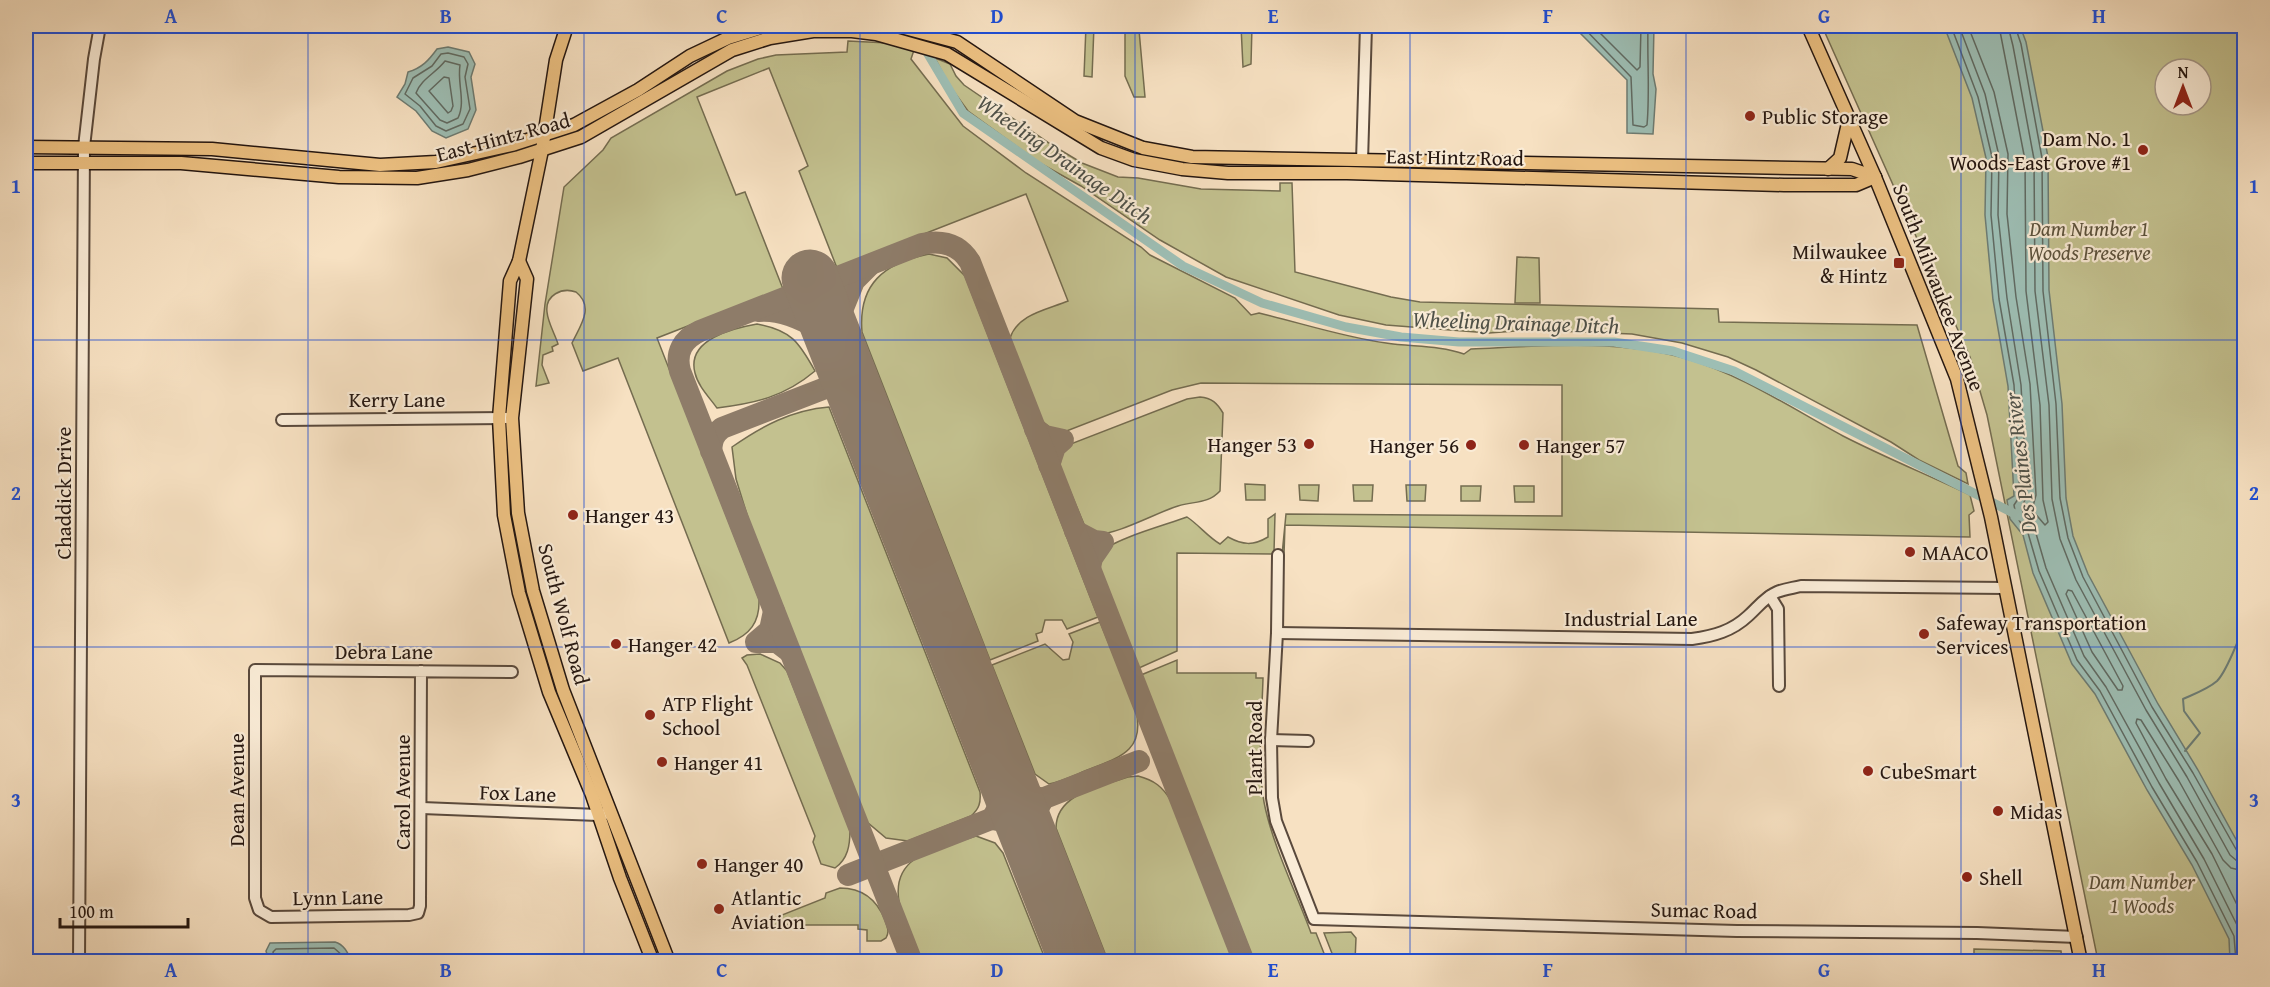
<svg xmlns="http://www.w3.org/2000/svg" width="2270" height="987" font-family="'Gentium Book Plus',serif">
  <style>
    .green { fill: #c3c18f; stroke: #746c50; stroke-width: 1.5; fill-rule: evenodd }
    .water { fill: #9dbeb4; stroke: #6d7b72; stroke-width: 1.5 }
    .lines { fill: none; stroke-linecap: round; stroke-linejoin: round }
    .shore { stroke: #606a62; stroke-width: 1.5 }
    .stream { stroke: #6d7b72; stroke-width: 2 }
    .canal { stroke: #9dbeb4; stroke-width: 9 }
    .taxiway { stroke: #8e7c69; stroke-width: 22 }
    .runway { stroke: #8e7c69; stroke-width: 57 }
    .minor-casing { stroke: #59493c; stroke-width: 14 }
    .major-casing { stroke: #241610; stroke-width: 15 }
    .minor { stroke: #faecd7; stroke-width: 10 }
    .major { stroke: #ecc081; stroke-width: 12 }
    .grid { fill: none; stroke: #1d4ed8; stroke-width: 1.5; stroke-opacity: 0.55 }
    .poi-dot { fill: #8f2418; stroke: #faecd7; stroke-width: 2 }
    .labels { text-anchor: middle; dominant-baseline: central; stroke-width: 4.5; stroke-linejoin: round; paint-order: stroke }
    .poi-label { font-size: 21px; fill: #241610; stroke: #faecd7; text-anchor: start }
    .street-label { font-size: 21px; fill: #241610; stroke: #faecd7 }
    .park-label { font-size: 21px; font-style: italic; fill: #5c523c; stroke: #faecd7 }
    .water-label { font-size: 22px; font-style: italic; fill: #4e5149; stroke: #faecd7 }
    .neatline { fill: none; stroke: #1d4ed8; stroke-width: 2 }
    .grid-label { font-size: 20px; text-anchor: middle; font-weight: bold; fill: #1d4ed8 }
  </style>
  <rect width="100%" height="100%" fill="#f7e1c2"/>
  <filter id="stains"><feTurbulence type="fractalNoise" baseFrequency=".00333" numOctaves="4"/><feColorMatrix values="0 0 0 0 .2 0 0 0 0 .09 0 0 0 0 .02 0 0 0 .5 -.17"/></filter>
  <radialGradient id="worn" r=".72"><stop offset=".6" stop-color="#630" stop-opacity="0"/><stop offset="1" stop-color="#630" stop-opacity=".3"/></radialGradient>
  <g class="green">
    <path d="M1086,26h8l-2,51 -8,-1z"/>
    <path d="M1241,26h11l-1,38 -8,3z"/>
    <path d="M1822,26h422v935h-146l-111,-546 -17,-58zM2165,69h36v36h-36z"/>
    <path d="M1139,30l6,67h-11l-9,-21v-45z"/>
    <path d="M848,41l40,2 26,7 -3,9 52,67 63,47 115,74 9,8 85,43 16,17 8,-2c42,10 84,24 127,30 26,4 53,2 78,11l7,-5c70,-3 145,-10 213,9 57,16 107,50 159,78 41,21 85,39 127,59l4,16 -5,4 1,22 -685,-12 -1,30h-2l4,-41 276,2v-131l-361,-2 -29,7 -108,42 -10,-1 -13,-11 -31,-82c8,-24 36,-28 58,-37l-42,-107 -189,74 -38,-97 9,-5 -39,-98 -72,29 39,98 9,-3 38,97 -126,49 102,261c1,23 -9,36 -30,44l-111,-285 -35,13 -11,-28c8,-17 23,-36 4,-51 -14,-5 -31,3 -29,20 1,11 8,22 11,32l-6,3 1,4 -10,4 -1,10 7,18 -13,3 9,-82 19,-117 39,-37 8,-12 116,-67 31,-12 18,-4 71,-3z"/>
    <path d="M935,58l15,6 6,12 8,9 88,60 30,18 36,14 20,1 63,11 79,2v-8h12l3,89 96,25 29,5 298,7 1,13 198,3 41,141 8,7 2,11 -49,-24 -28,-18 -135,-72 -28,-13 -46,-14 -50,-9 -101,-4 -42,3 -103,-8 -47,-10 -113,-38 -66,-37 -79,-54 -43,-24 -70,-51 -19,-26z"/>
    <path d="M929,254l18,4 18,18 133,341 -31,12 -5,-9h-17l-3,12 -6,2 2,7 -48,19 -128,-328c-4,-48 22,-69 67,-78z"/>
    <path d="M1517,257l22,1 1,45h-25z"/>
    <path d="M757,324c34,6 42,18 58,47 -31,26 -59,32 -98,37 -8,-11 -19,-22 -22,-35 -9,-34 39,-45 62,-49z"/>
    <path d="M1200,397c12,1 17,6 23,16l-3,78c-12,13 -26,10 -42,15 -20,6 -62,29 -80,28 -5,0 -8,-2 -12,-5l-26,-62 1,-12 7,-10 119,-46z"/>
    <path d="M829,407l151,385c1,11 -1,17 -9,24l-63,25 -22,-3 -19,-16 -118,-301 -13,-42 -4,-32c30,-21 60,-37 97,-40z"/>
    <path d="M1245,484l20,1v15h-19z"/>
    <path d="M1299,485h20l-1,16 -18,-1z"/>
    <path d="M1353,485h20l-1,16h-18z"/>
    <path d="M1406,485h20l-1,16h-18z"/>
    <path d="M1461,486h20l-1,15h-19z"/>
    <path d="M1514,486h20v16h-19z"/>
    <path d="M1275,514l-1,38 -3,2 -94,-1v98l-38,17 -40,-102c-1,-6 0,-10 3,-14 11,-13 67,-28 85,-35 12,8 20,19 33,27l8,-7c15,8 25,9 40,0v-18z"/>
    <path d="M1100,622l36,88c9,40 -15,47 -46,59 -13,5 -27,12 -41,15l-14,-10 -43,-109 53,-21 18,16 6,-1 4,-17 -4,-8z"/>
    <path d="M760,654l20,9 7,8 63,159c0,15 -2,29 -15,38l-14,-4 -8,-22 2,-6 -68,-171 -5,-7 5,-3z"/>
    <path d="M1177,660v13h79v5h7c-1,41 -6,84 1,124 8,42 32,90 47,131h5l11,28h-73l-113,-286z"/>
    <path d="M1138,776c16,4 25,11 33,25l63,160h-126l-52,-133c0,-35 46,-42 72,-51z"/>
    <path d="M976,836l19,7 8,10 43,108h-124c-12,-29 -43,-77 -7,-102 11,-8 46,-18 61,-23z"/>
    <path d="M840,888c22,0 37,12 45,32 2,7 5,11 1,18l-5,3h-14v-11l-9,-1v-4h-101l68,-27 1,-5z"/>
    <path d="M1351,932l5,6 -1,23h-20l-11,-28z"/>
    <path d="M1974,949l87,2 1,10h-88z"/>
  </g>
  <g class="water">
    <path d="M1573,26h81l-1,48 3,15 -3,45 -26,-1v-53z"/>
    <path d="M1944,26h76l6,16 22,115 1,133 13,114 4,94 7,38 15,38 70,130 40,66 46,84v107h-14l-1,-22 -37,-74 -45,-75 -52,-96 -23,-30 -39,-91 -10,-38 -13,-16 -3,-19 7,-4 -6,-110 -15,-86 -8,-85 1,-57 -14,-60z"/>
    <path d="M448,47l21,5 6,12 -4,13 5,33 -8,19 -22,9 -14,-7 -16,-20 -19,-14 8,-13 3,-12c14,-4 21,-12 29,-23z"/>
    <path d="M335,942c8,2 14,11 16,19h-82l-3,-10 4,-8z"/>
  </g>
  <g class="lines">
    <g class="shore">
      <path d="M1582,26l49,51 2,48 11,2 3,-2c3,-33 0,-66 1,-99"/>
      <path d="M1593,26l44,44 3,-3 1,-41"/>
      <path d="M1951,26l27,71 14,60 -1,58 8,84 15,86 6,111 -6,9 2,11 12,17 11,38 38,89 23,31 52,96 45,75 37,74 2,26"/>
      <path d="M1959,26l26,68 14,62 -1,59 9,83 14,87 6,110 -5,12 1,6 12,17 11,38 38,88 22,31 53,96 45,76 37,74 3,29"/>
      <path d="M1968,26l26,66 14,62 -1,60 9,83 14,87 6,111 -4,15 13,15 3,-3 -5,-22 -3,-95 -14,-114 -1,-131 -26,-134"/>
      <path d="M2008,26l5,20 21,113 1,132 14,114 3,94 8,40 16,41 70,130 41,67 43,78 7,6 7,1"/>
      <path d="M2015,26l6,18 21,114 1,133 13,113 4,94 8,40 15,39 69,130 41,66 44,78 7,3"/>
      <path d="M448,53l16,4 4,7 -3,13 5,32 -7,15 -17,7 -10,-5 -16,-20 -15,-12 8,-16 19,-12 9,-12z"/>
      <path d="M445,61l15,4c-3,18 6,37 -2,53l-11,5 -7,-3 -24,-27c5,-14 20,-20 29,-32z"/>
      <path d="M444,77l5,1 4,28 -2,5 -3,2 -19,-22z"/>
      <path d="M2068,590l4,1 51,95 -1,4h-4l-26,-38 -26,-58z"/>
      <path d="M2244,871l-13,-3 -8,-8 -44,-79 -38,-61 -4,-1 -1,4 30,56 46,75 32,65"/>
      <path d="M275,962l-2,-10 3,-3 58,-1 9,8 2,6"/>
      <path d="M282,962l3,-6h46l6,6"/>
    </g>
    <g class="stream">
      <path d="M2244,542l-4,17 -2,51 6,7"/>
      <path d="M2185,751l15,-18 -16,-22 -1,-12c11,-5 25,-10 34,-18 9,-9 23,-44 27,-57"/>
    </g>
    <path class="canal" d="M909,29l10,10 44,74 220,153 79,37 84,24 55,10 58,5h155l59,9 61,20 285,145"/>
    <g class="taxiway">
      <path d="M758,311c26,-3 51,13 74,24l22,-54 15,-15"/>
      <path d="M1035,429l10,7 18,4 -8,7 -6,18"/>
      <path d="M711,451c1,-10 2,-16 11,-23l106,-41c16,-1 22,5 31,17"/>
      <path d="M1075,531l19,10 9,1 -11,16 -2,9"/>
      <path d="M774,611l-4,19 -14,12h21l13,10"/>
      <path d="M1004,772c11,16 20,23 39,27l-12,23v19c-14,-14 -20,-19 -39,-22l13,-24z"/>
      <path d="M848,875l291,-114"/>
      <path d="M912,962l-232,-591c-5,-19 3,-32 20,-40l222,-87c20,-4 37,0 48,18l274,700"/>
    </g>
    <path class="runway" d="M810,278l268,684"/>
    <defs>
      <g id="minor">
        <path d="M1362,161l4,-135"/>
        <path d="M282,420l224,-2"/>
        <path d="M1278,555l-1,78 -6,107 1,58 4,23 38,98 423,12 240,2 100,4"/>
        <path d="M1770,596l8,13 1,77"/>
        <path d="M1277,633l415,6c22,-3 40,-8 56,-23 10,-9 17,-19 29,-24 7,-3 16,-4 24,-6l204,2"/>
        <path d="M421,671l-1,235 -2,7 -9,2 -138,2 -12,-7 -4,-12v-228l257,2"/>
        <path d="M1271,740l37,1"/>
        <path d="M422,808l176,7 7,-1"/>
        <path d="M79,962l5,-815 10,-88 6,-33"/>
      </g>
      <g id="major">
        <path d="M567,26l-11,34 -14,90 -23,111 -9,20 -11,137 5,97 15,78 30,99 43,103 28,83 33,84"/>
        <path d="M897,26l60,16 118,79 68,27 49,9 660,12 23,8"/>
        <path d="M1808,26l67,151 82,202 34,138 90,445"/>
        <path d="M26,147l186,2 168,16 56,-3 76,-17 62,-20 64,-35 52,-34 38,-18 39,-12"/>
        <path d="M26,163h155l158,14 78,1 51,-8 51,-13 62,-20 151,-87 38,-12 43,-7h39l24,3 71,20 154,94 33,12 48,9 46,4h119l437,12h72l19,-8"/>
        <path d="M1828,169l12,-11 9,-39"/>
        <path d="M519,261l8,18 -15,139 6,95 15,78 30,99 106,272"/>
      </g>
    </defs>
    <use href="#minor" class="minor-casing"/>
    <use href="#major" class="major-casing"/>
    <use href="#minor" class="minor"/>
    <use href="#major" class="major"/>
  </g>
  <path class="grid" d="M308,26v936M584,26v936M860,26v936M1135,26v936M1410,26v936M1686,26v936M1961,26v936M26,340h2218M26,647h2218"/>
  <g class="poi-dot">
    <circle cx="1750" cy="116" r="6"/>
    <circle cx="2143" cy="150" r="6"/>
    <rect x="1893" y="257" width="12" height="12" rx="3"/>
    <circle cx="1309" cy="444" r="6"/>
    <circle cx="1471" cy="445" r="6"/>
    <circle cx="1524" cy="445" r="6"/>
    <circle cx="573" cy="515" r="6"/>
    <circle cx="1910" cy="552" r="6"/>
    <circle cx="1924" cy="634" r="6"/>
    <circle cx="616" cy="644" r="6"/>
    <circle cx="650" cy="715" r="6"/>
    <circle cx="662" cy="762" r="6"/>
    <circle cx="1868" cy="771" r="6"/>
    <circle cx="1998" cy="811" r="6"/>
    <circle cx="702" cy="864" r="6"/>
    <circle cx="1967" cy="877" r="6"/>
    <circle cx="719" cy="909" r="6"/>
  </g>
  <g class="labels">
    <g class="poi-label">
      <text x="1762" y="116">Public Storage</text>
      <text x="2131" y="138" text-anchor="end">Dam No. 1<tspan x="2131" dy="24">Woods-East Grove #1</tspan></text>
      <text x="1887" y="251" text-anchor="end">Milwaukee<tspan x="1887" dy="24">&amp; Hintz</tspan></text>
      <text x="1297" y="444" text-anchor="end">Hanger 53</text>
      <text x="1459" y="445" text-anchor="end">Hanger 56</text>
      <text x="1536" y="445">Hanger 57</text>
      <text x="585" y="515">Hanger 43</text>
      <text x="1922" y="552">MAACO</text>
      <text x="1936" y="622">Safeway Transportation<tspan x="1936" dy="24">Services</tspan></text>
      <text x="628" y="644">Hanger 42</text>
      <text x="662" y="703">ATP Flight<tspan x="662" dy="24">School</tspan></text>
      <text x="674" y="762">Hanger 41</text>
      <text x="1880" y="771">CubeSmart</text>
      <text x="2010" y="811">Midas</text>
      <text x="714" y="864">Hanger 40</text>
      <text x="1979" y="877">Shell</text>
      <text x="731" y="897">Atlantic<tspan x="731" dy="24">Aviation</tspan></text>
    </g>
    <g class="street-label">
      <text transform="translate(503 137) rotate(-15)">East Hintz Road</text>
      <text transform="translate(1455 157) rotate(1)">East Hintz Road</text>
      <text transform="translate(1939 287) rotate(69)">South Milwaukee Avenue</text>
      <text x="397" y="399">Kerry Lane</text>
      <text transform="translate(63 493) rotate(-90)">Chaddick Drive</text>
      <text transform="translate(564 614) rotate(75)">South Wolf Road</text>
      <text x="1631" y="618">Industrial Lane</text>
      <text x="384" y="651">Debra Lane</text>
      <text transform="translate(1254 748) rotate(-90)">Plant Road</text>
      <text transform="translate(236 790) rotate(-90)">Dean Avenue</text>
      <text transform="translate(402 792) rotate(-90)">Carol Avenue</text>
      <text transform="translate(518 793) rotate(2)">Fox Lane</text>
      <text transform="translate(338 897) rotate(-1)">Lynn Lane</text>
      <text transform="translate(1704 910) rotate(1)">Sumac Road</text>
    </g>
    <g class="park-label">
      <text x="2089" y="228">Dam Number 1<tspan x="2089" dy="24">Woods Preserve</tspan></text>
      <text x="2142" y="881">Dam Number<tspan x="2142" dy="24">1 Woods</tspan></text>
    </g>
    <g class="water-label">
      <text transform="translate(1065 159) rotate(35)">Wheeling Drainage Ditch</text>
      <text transform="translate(1516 322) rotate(2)">Wheeling Drainage Ditch</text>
      <text transform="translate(2020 463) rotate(-97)">Des Plaines River</text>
    </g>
  </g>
  <rect width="2270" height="987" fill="none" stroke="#f7e1c2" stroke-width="66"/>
  <g transform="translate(2183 87)"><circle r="28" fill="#faecd7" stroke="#a49687" stroke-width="1.5"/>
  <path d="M0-4.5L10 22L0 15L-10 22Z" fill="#8f2418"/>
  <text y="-9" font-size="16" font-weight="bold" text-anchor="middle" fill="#241610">N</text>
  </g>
  <path d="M60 918v9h128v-9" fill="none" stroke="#241610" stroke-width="3"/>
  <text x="69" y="918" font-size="18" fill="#241610" stroke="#faecd7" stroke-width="4.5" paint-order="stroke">100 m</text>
  <rect x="33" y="33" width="2204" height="921" class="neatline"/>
  <g class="grid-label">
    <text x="171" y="23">A</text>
    <text x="446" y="23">B</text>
    <text x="722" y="23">C</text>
    <text x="997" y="23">D</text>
    <text x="1273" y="23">E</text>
    <text x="1548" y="23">F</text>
    <text x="1824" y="23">G</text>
    <text x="2099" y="23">H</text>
    <text x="16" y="193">1</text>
    <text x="2254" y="193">1</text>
    <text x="16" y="500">2</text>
    <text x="2254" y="500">2</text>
    <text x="16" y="807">3</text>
    <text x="2254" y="807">3</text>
    <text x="171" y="977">A</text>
    <text x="446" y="977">B</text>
    <text x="722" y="977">C</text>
    <text x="997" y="977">D</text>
    <text x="1273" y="977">E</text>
    <text x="1548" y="977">F</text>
    <text x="1824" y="977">G</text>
    <text x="2099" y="977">H</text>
  </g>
  <rect width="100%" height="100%" filter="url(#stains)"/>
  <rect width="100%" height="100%" fill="url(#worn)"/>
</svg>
